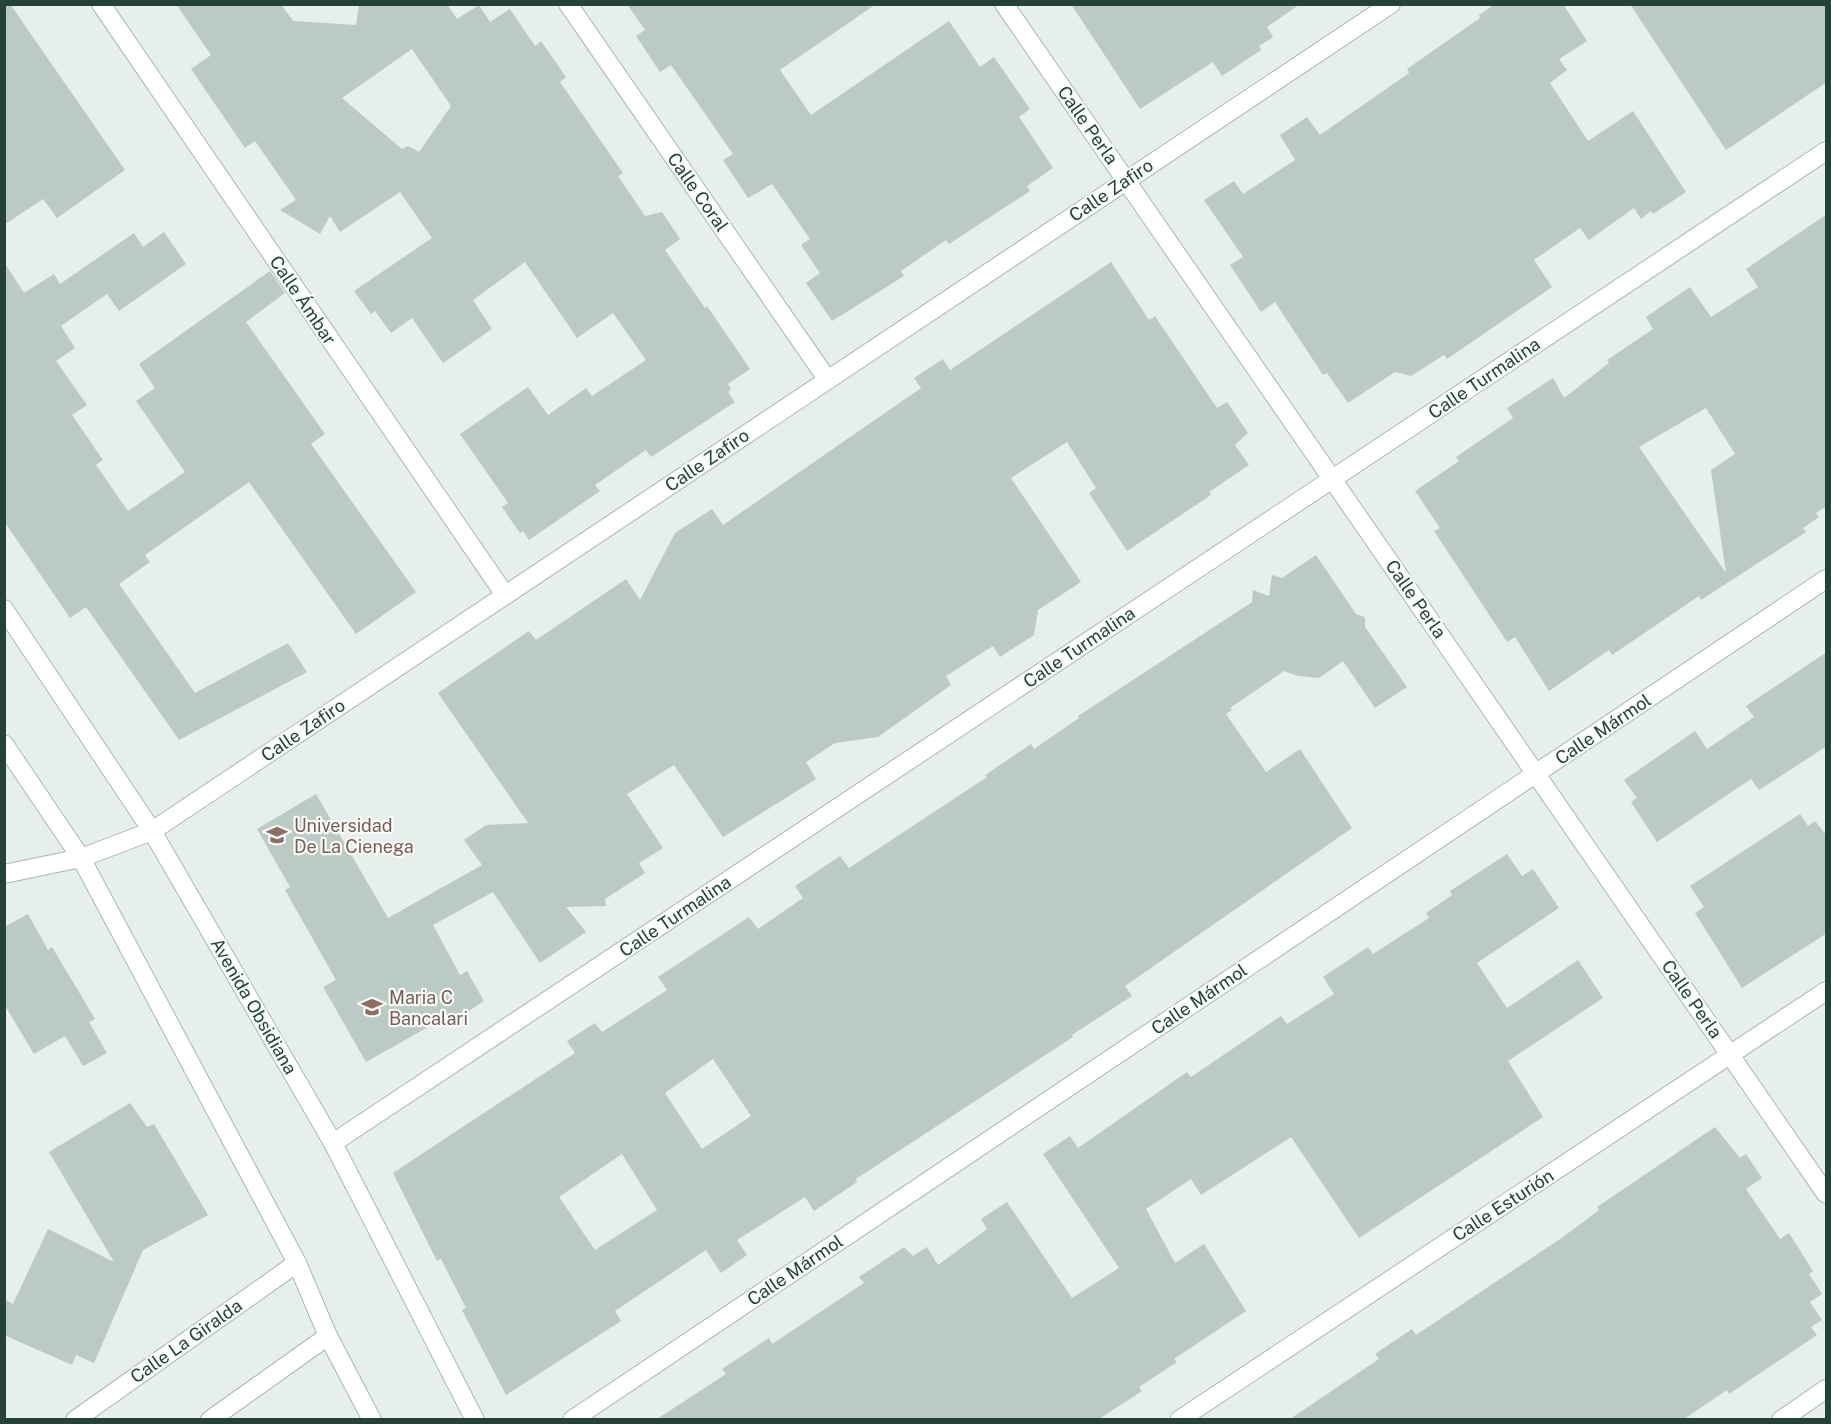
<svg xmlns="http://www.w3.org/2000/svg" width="1831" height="1424" font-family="'Public Sans',sans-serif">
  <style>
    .building { fill: #bbcac4; fill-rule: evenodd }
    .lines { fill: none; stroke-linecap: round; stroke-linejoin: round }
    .street-casing { stroke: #a8b8b2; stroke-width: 20 }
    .secondary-casing { stroke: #a4bbb3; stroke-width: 20 }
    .street { stroke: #fff; stroke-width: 18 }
    .secondary { stroke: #fff; stroke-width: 18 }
    .labels { text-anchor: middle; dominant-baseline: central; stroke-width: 4.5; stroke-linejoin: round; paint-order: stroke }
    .street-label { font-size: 18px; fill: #24423a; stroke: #f7fbf9 }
    .education-label { font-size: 18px; fill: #785e54; stroke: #f7fbf9; text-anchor: start }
  </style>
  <rect width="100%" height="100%" fill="#e6efeb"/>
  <g class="building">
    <path d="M4,4h6l115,166 -68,48 -14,-19 -39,26z"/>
    <path d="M176,4h105l12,17 63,4 3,-21h88l10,15 22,-14 11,17 20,-13 25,37 6,-5 25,36 -6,5 63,91 -5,3 27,40 17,-4 18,27 -15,11 40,58 2,-2 43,63 -22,15 3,5 -3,3 7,10 -84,55 -5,-7 -51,35 5,6 -71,49 -6,-9 -3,2 -18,-26 6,-4 -48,-69 68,-47 20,28 38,-27 6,8 54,-36 -33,-47 -36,25 -52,-76 -52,38 19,29 -49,34 -31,-45 -21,15 -16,-22 -4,3 -17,-23 78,-53 -32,-46 -60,40 -10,-16 -10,18 -40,-24 16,-10 -41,-59 -10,7 -54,-79 20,-14zM412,49l39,57 -32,46 -11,-6 -6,3 -60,-51z"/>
    <path d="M627,4h249l-96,66 31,45 138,-94 31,46 14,-10 36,52 -11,8 34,51 -26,18 3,5 -81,53 -3,-4 -45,31 3,5 -72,45 -26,-38 14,-10 -19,-28 9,-6 -38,-55 -24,14 -25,-38 10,-6 -62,-89 -11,7 -24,-36 9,-6z"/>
    <path d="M1071,4h229l-33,23 6,10 -14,9 2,4 -39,26 -9,-14 -73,47z"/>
    <path d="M1495,4h68l24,37 -28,18 8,11 -17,13 38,58 45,-30 53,81 -33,22 -2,-3 -10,8 -7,-11 -45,32 -9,-12 -46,32 18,27 -105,72 -3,-4 -33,21 -16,-4 -47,31 -21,-30 -4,2 -48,-73 -14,10 -31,-47 13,-8 -39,-57 30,-19 9,13 52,-34 -15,-25 27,-18 13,18 89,-62 -2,-4 73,-51 -1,-3z"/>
    <path d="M1630,4h197v78l-101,68z"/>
    <path d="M1827,214v292l-11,7 3,4 -16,11 3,4 -105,68 -2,-4 -87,59 -3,-5 -60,41 -34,-54 -8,5 -73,-111 6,-3 -25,-37 44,-30 -3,-4 57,-39 -6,-10 46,-30 11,20 45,-35 -2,-3 46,-31 -7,-12 44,-30 21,30 47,-30 -12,-18zM1706,408l29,46 -24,16 15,103 -87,-126z"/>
    <path d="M164,232l22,32 -67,47 -12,-17 -46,32 14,22 -19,13 31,44 -15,10 31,45 -7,5 32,46 57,-39 -49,-71 19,-13 -16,-24 131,-93 15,22 -39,29 79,112 -14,10 105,148 -60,42 -107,-152 -104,73 5,7 -31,22 76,109 93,-50 19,29 -128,68 -93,-133 -16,11 -66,-97v-259l20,31 30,-19 6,10 74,-51 9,14z"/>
    <path d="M1111,262l38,58 6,-4 62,92 10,-6 21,31 -13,12 14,20 -40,27 2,3 -84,56 -38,-58 7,-5 -29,-46 -56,36 70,104 -43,28 -4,25 -34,22 -7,-11 -47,30 5,9 -73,52 -43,6 -29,19 10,17 -93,58 -49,-72 -47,29 36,54 -24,15 6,10 -40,26 1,7 -40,1 20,25 -46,31 -47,-71 -60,33 27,50 7,-4 17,30 -27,18 -4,-6 -87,49 -43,-75 13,-7 -51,-90 5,-3 -33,-58 59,-35 72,124 94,-53 -18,-25 22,-15 42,-2 -90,-130 91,-62 7,9 90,-61 14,21 35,-67 37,-24 11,16 198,-137 -7,-10 29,-19 7,11z"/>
    <path d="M1316,555l40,59 9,3v10l42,60 -32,21 -32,-47 -24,17 -21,-2 -14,-5 -54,37 2,2 -6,4 40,58 34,-23 52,79 -227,158 7,10 -60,39 1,2 -217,142 1,3 -43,29 -9,-14 -68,43 10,15 -26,18 -15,-23 -91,61 6,10 -115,74 -44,-85 4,-2 -25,-49 -4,2 -44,-88 182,-120 -8,-12 28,-18 7,9 65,-42 -9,-13 91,-60 9,12 45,-31 -8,-12 45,-30 9,12 138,-91 -2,-2 46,-31 3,5 45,-31 -1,-2 174,-114 1,-12 16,6 3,-21 10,3zM713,1059l38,57 -49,33 -37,-56zM622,1154l35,56 -62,40 -36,-53z"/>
    <path d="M1827,652v94l-68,44 -8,-11 -94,63 -26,-40 6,-4 -13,-18 71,-49 12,18 47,-32 -8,-11z"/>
    <path d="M1800,814l8,12 7,-5 12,15v97l-85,55 -47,-75 9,-6 -14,-21z"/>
    <path d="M1507,854l15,22 11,-7 26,39 -82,55 30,45 71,-48 25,38 -95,63 35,56 -184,121 -68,-101 -90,58 -10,-16 -45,30 29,54 29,-19 42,67 -72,48 3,3 -38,25 3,4 -43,28h-442l69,-45 -4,-5 47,-31 3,6 92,-61 -5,-6 45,-30 9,9 14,-9 11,18 49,-36 -6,-10 26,-17 65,96 47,-30 -76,-114 27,-18 8,12 109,-76 4,5 90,-61 6,8 47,-30 -11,-17 45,-30 5,7 56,-36 -3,-5 26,-18 -2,-4z"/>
    <path d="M28,914l20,36 4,-3 43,72 -6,3 18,31 -24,13 -18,-30 -31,18 -30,-50v-77z"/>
    <path d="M130,1103l17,24 7,-3 54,91 -65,35 -49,113 -18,-8 -4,10 -68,-30v-36l9,5 35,-75 66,33 -65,-110z"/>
    <path d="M1715,1127l25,31 6,-4 16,24 -16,11 34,50 9,-6 24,38 -4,3 13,20 -12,8 12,18 -11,7 6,8 -88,59 -2,-4 -43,29h-394l89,-60 -4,-5 37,-25 4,6 147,-98 36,-27 -2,-3z"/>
  </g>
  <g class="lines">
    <defs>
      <g id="street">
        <path d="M101,4l404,591"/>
        <path d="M568,4l259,375"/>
        <path d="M1004,4l822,1190"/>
        <path d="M4,874l77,-16 71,-27 1239,-827"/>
        <path d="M333,1143l1493,-992"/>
        <path d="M75,1420l222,-157"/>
        <path d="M210,1420l118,-84"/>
        <path d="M572,1420l1254,-841"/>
        <path d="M1179,1420l647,-429"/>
        <path d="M1781,1420l45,-31"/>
      </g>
      <g id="secondary">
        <path d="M4,609l148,222 181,312 142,277"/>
        <path d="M4,744l77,114 216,405 31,73 44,84"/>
      </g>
    </defs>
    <use href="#street" class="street-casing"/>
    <use href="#secondary" class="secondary-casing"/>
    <use href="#street" class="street"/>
    <use href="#secondary" class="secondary"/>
  </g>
  <defs>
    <symbol id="university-bare" viewBox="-9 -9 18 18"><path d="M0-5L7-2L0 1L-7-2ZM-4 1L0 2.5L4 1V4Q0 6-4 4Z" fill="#8d6e63" stroke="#f7fbf9" stroke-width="2.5" paint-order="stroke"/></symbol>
    <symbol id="school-bare" viewBox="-9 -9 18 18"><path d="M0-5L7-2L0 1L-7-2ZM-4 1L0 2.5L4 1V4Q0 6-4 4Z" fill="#8d6e63" stroke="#f7fbf9" stroke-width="2.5" paint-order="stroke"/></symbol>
  </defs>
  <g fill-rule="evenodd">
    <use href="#university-bare" x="262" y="820" width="30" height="30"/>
    <use href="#school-bare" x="357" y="992" width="30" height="30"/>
  </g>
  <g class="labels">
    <g class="street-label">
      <text transform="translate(1088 125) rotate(55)">Calle Perla</text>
      <text transform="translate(1111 190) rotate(-34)">Calle Zafiro</text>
      <text transform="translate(698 192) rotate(55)">Calle Coral</text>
      <text transform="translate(303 300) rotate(56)">Calle Ámbar</text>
      <text transform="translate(1484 378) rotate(-34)">Calle Turmalina</text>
      <text transform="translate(707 460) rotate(-34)">Calle Zafiro</text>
      <text transform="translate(1416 599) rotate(55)">Calle Perla</text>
      <text transform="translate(1079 647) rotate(-34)">Calle Turmalina</text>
      <text transform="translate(1603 729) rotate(-34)">Calle Mármol</text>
      <text transform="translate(303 730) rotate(-34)">Calle Zafiro</text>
      <text transform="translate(675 916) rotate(-34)">Calle Turmalina</text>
      <text transform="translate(1199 999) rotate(-34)">Calle Mármol</text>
      <text transform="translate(1692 999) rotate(55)">Calle Perla</text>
      <text transform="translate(254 1006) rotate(60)">Avenida Obsidiana</text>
      <text transform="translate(1503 1205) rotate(-33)">Calle Esturión</text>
      <text transform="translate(795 1270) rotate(-34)">Calle Mármol</text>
      <text transform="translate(186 1341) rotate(-35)">Calle La Giralda</text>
    </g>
    <g class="education-label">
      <text x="294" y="825">Universidad<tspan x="294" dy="21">De La Cienega</tspan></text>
      <text x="389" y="997">Maria C<tspan x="389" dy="21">Bancalari</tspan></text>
    </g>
  </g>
  <rect width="1831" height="1424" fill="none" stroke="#24423a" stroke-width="12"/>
</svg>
